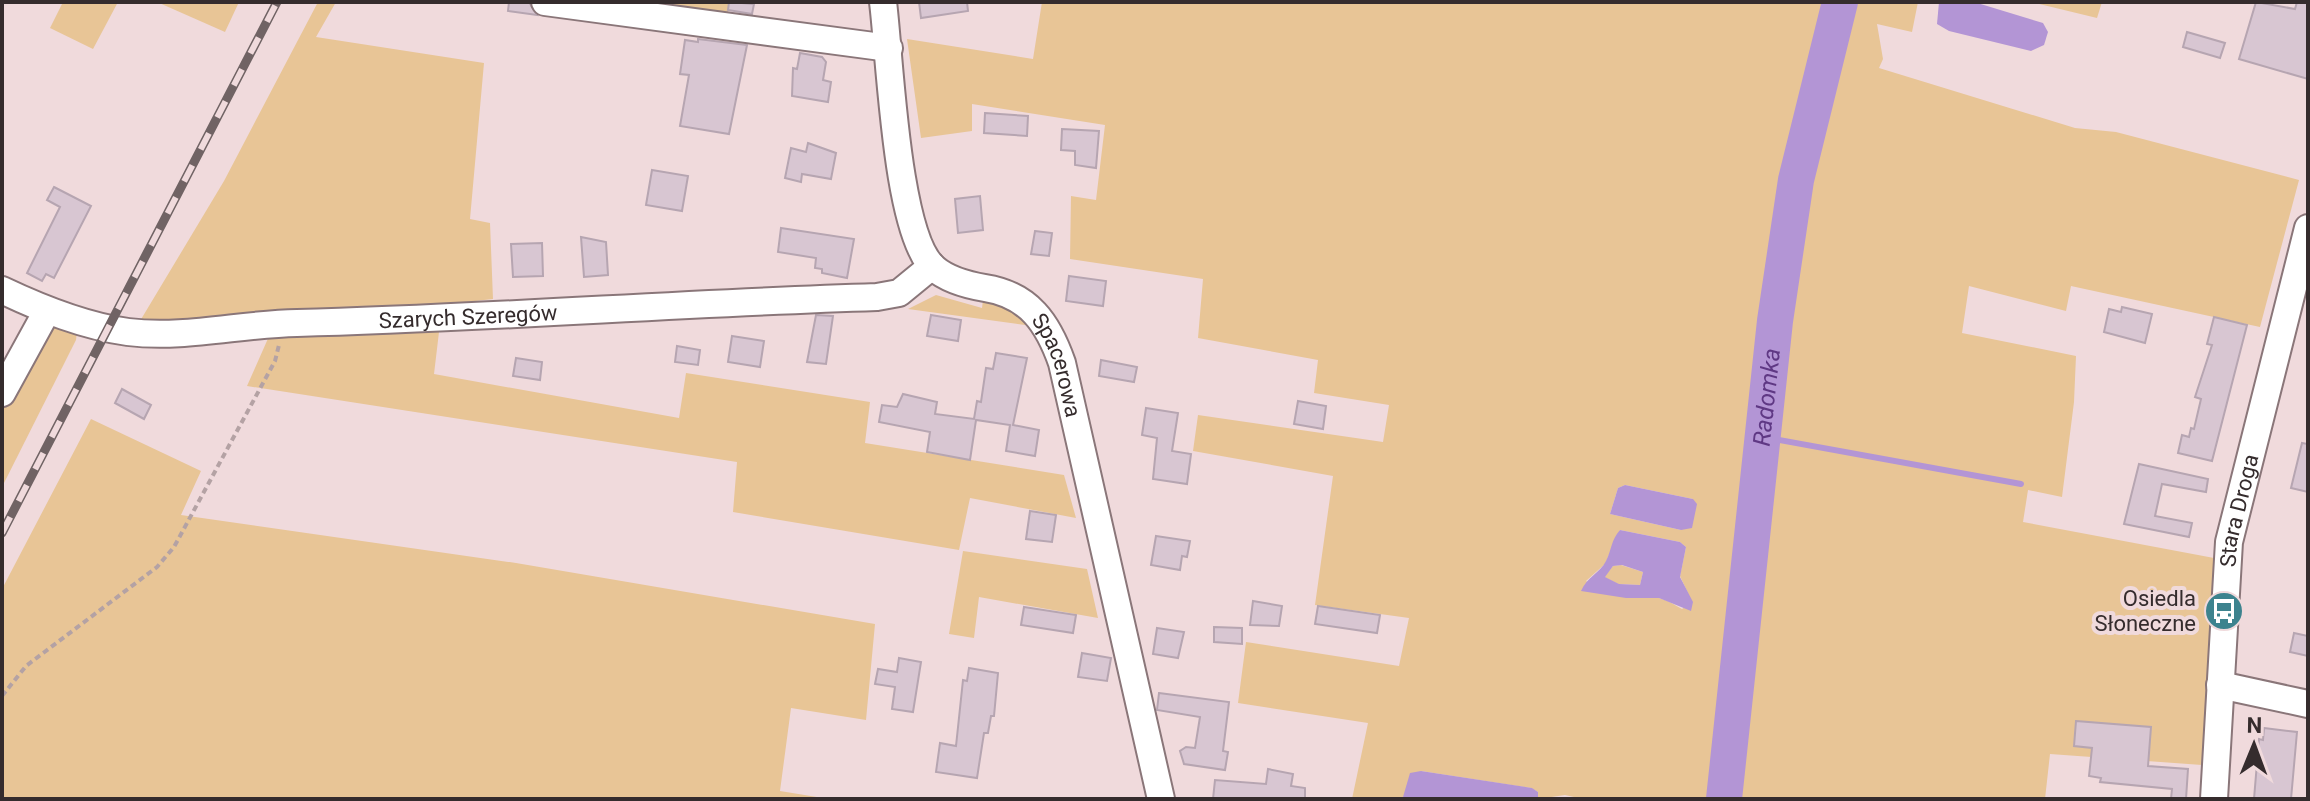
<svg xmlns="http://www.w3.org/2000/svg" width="2310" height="801" font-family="Roboto,sans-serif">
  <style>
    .green { fill: #e8c596; fill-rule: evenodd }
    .water { fill: #b395d5; fill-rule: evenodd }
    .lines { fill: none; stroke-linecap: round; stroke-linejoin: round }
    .stream { stroke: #b395d5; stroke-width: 6 }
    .river { stroke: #b395d5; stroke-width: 36 }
    .building { fill: #d8c6d2; stroke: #b6a5b1; stroke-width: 2 }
    .minor-casing { stroke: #8a7679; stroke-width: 30 }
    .path { stroke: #b4a2a4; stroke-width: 4; stroke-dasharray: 6 4; stroke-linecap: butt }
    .minor { stroke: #fff; stroke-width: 26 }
    .rail-casing { stroke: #706364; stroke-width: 9 }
    .rail { stroke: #f0dadc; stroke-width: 6; stroke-dasharray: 18; stroke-linecap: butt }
    .labels { text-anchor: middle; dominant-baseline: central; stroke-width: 8; stroke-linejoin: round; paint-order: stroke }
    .street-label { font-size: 22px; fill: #352c2d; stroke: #f0dadc }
    .poi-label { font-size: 22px; fill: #352c2d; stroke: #f0dadc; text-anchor: end }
    .water-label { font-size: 24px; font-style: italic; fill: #5f3884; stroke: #f0dadc }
  </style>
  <rect width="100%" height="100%" fill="#f0dadc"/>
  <g class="green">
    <path d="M63,2h55l-25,47 -43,-21z"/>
    <path d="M157,2h82l-14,30z"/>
    <path d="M318,2h18l-20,35 168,26 -14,156 20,4 3,76 -71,8 -282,14 84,-140z"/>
    <path d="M641,2h88l-1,12z"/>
    <path d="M1042,2h876l-6,30 -35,-8 6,35 -4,9 196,60 41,4 183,48 -39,147 -189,-41 -5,25 -97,-25 -7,47 114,23 -2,46 -12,95 -34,-7 -5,32 191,36 -12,207 -152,-11 -5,45h-462l-18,-4 -27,4v-7l-7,-4 -110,-17 -18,26 4,2h-55l16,-76 -130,-20 8,-61 153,24 10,-48 -94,-13 18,-129 -140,-25 5,-36 185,27 6,-37 -75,-12 4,-33 -120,-22 5,-59 -133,-20 1,-63 25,4 9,-75 -133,-21v27l-51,7 -14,-99 126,20zM1625,485l68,14 -12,31 -71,-16 8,-26zM1620,530l60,12 6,5 -6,29 12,26 -10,7c-7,-4 -15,-9 -23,-11 -31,-8 -43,6 -73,-17l19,-17z"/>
    <path d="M2031,2h71l-5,16z"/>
    <path d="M936,295l46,13 1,-8c20,4 35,12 49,26l-124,-17z"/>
    <path d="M54,324l23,8 -1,8 -74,147v-81l42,-77z"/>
    <path d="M367,330l72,2 -5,42 245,44 7,-45 184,29 -5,41 199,32 12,43 -106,-20 -11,52 -226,-38 4,-50 -490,-76 23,-52z"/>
    <path d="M91,419l110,52 -20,44 335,48 359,61 -9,96 -75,-12 -11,83 49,8h-827v-210z"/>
    <path d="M963,551l124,18 11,49 -119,-21 -5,41 -25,-4z"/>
    <path d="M1621,565l22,7 -3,13 -22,-1 -14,-7 9,-11z"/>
  </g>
  <g class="water">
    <path d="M1939,2h35l69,21 5,9 -4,13 -13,6 -82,-20 -12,-7z"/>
    <path d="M1625,485l68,14 4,5 -5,24 -11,2 -71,-16 8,-26z"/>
    <path d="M1620,530l60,12 6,5 -6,30 13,25 -2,9 -32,-13h-33l-45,-7c6,-14 19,-18 25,-30 6,-12 5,-21 14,-31zM1622,565l21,7 -3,13 -21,-1 -14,-7 8,-11z"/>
    <path d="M1421,771l111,17 6,4v7h-131l-4,-2 7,-24z"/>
  </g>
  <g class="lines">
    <path class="stream" d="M1763,437l258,47"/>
    <path class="river" id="s1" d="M1724,799l51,-478 21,-141 44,-178"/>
  </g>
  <g class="building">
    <path d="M509,2h20l8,13 -29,-4z"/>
    <path d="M729,2l25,2 -2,10 -24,-4z"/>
    <path d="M919,2h48l1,9 -47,7z"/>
    <path d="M2256,2l39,7 2,-7h11v77l-69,-20z"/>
    <path d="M2187,32l38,11 -5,15 -37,-11z"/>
    <path d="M698,39l49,6 -18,89 -49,-8 9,-51 -9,-1 5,-34 13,2z"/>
    <path d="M800,53l22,4 4,5 -3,18 8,2 -3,20 -36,-6 1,-28 4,1z"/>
    <path d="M985,113l43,3 -1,20 -43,-3z"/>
    <path d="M1062,129l37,2 -3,37 -21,-3v-14l-14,-1z"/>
    <path d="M808,143l28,10 -5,26 -29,-5 -1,8 -16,-4 6,-30 15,4z"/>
    <path d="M652,170l36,6 -6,35 -36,-6z"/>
    <path d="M54,187l37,19 -37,72 -8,-4 -4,7 -15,-8 33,-66 -13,-7z"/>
    <path d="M980,196l3,34 -25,3 -3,-34z"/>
    <path d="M781,228l73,11 -7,39 -25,-5v-4l-7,-1 1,-10 -38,-6z"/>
    <path d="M1035,231l17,2 -3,23 -18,-2z"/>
    <path d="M581,237l25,5 2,33 -24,2z"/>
    <path d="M542,243l1,33 -30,1 -2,-33z"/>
    <path d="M1069,276l37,5 -3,25 -37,-5z"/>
    <path d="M2122,307l30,7 -7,29 -41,-11 5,-23 12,3z"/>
    <path d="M816,315l17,1 -7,48 -19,-2z"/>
    <path d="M931,315l30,5 -3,21 -31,-5z"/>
    <path d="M2214,317l33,8 -35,136 -34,-8 4,-18 7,2 2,-9 3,1 7,-30 -6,-2 17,-52 -5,-1z"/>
    <path d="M732,336l32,5 -4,26 -32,-5z"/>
    <path d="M677,346l23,4 -2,15 -23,-3z"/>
    <path d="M996,353l31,5 -14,67 26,5 -4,26 -29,-5 4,-26 -34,-5 -6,40 -43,-8 3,-20 -51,-10 3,-17 15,2 6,-13 34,8 -2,12 39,5 3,-18 4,1 5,-34 7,1z"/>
    <path d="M516,358l26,4 -2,18 -27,-4z"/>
    <path d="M1101,360l36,7 -3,15 -35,-6z"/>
    <path d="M122,389l29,16 -7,14 -29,-16z"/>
    <path d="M1298,401l28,5 -3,23 -29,-5z"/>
    <path d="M1146,408l32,5 -6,38 19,3 -4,30 -34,-5 4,-41 -15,-3z"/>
    <path d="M2302,443l6,1v48l-17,-4z"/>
    <path d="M2139,464l69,15 -2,13 -44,-8 -7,32 37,7 -3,14 -65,-13z"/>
    <path d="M1030,511l26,4 -4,27 -26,-3z"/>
    <path d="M1156,536l34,5 -3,16 -5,-1 -2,14 -29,-5z"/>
    <path d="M1253,601l29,5 -3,20 -29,-1z"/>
    <path d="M1318,606l62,9 -3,18 -62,-9z"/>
    <path d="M1024,607l52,8 -3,18 -52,-8z"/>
    <path d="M1214,627l28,1v16l-28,-2z"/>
    <path d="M1157,628l27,4 -6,26 -25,-4z"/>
    <path d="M2294,633l14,3v20l-18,-4z"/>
    <path d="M1082,653l29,5 -4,23 -29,-4z"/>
    <path d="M899,658l22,4 -8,50 -21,-3 3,-22 -20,-3 3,-15 19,3z"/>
    <path d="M969,668l29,5 -4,43h-3l-3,17h-4l-7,45 -41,-6 4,-29 16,3 7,-66 4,1z"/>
    <path d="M1159,693l70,9 -6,49 5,1 -3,18 -41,-6 -4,-13 6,-4 9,1 5,-31 -43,-7z"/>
    <path d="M2076,721l75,6 -3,39 40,3 -2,30h-15l1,-10 -72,-7 1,-4 -12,-2 3,-28 -18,-2z"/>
    <path d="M2264,728l33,4 -6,67h-37l5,-60 4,1z"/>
    <path d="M1268,769l25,5 -2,12 14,2v11h-92l2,-19 51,4z"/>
  </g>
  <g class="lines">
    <defs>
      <g id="minor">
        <path d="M545,2l344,46"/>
        <path id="s2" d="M883,2c7,55 13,233 51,266 14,12 33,17 51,20 44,7 63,35 77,75l99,436"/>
        <path id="s3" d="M2,290c40,19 82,36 126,42 56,7 112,-8 169,-9 193,-5 387,-20 580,-26l22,-4 33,-27"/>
        <path d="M2,393l45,-82"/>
        <path d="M2220,685l88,19"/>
        <path id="s4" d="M2214,799l15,-257 79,-314"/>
      </g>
    </defs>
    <use href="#minor" class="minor-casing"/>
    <path class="path" d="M2,696l24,-30 131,-99 17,-20 101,-186 4,-16"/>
    <use href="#minor" class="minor"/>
    <defs>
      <path id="rail" d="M2,533l275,-531"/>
    </defs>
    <use href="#rail" class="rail-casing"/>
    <use href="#rail" class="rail"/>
  </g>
  <defs>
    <symbol id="bus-disc" viewBox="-11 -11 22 22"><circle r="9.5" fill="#3d838e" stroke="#f0dadc"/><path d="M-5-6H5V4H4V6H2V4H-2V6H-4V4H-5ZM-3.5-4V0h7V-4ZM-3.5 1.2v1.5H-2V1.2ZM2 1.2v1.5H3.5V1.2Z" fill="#fff"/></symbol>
  </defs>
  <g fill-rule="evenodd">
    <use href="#bus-disc" x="2202" y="589" width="44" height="44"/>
  </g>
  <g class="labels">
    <g class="street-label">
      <text stroke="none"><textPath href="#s3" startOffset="474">Szarych Szeregów</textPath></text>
      <text stroke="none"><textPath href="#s2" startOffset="444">Spacerowa</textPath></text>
      <text stroke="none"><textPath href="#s4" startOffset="290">Stara Droga</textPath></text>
    </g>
    <g class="poi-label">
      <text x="2196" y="598">Osiedla<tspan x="2196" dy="25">Słoneczne</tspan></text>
    </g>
    <g class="water-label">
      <text stroke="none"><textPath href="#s1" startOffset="404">Radomka</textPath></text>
    </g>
  </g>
  <rect width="2310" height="801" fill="none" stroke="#352c2d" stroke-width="8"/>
  <g transform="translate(2254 745) rotate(1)" stroke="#f0dadc" stroke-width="6" paint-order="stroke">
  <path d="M0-6L14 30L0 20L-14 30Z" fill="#352c2d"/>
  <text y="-12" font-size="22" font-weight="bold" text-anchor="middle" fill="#352c2d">N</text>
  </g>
</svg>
